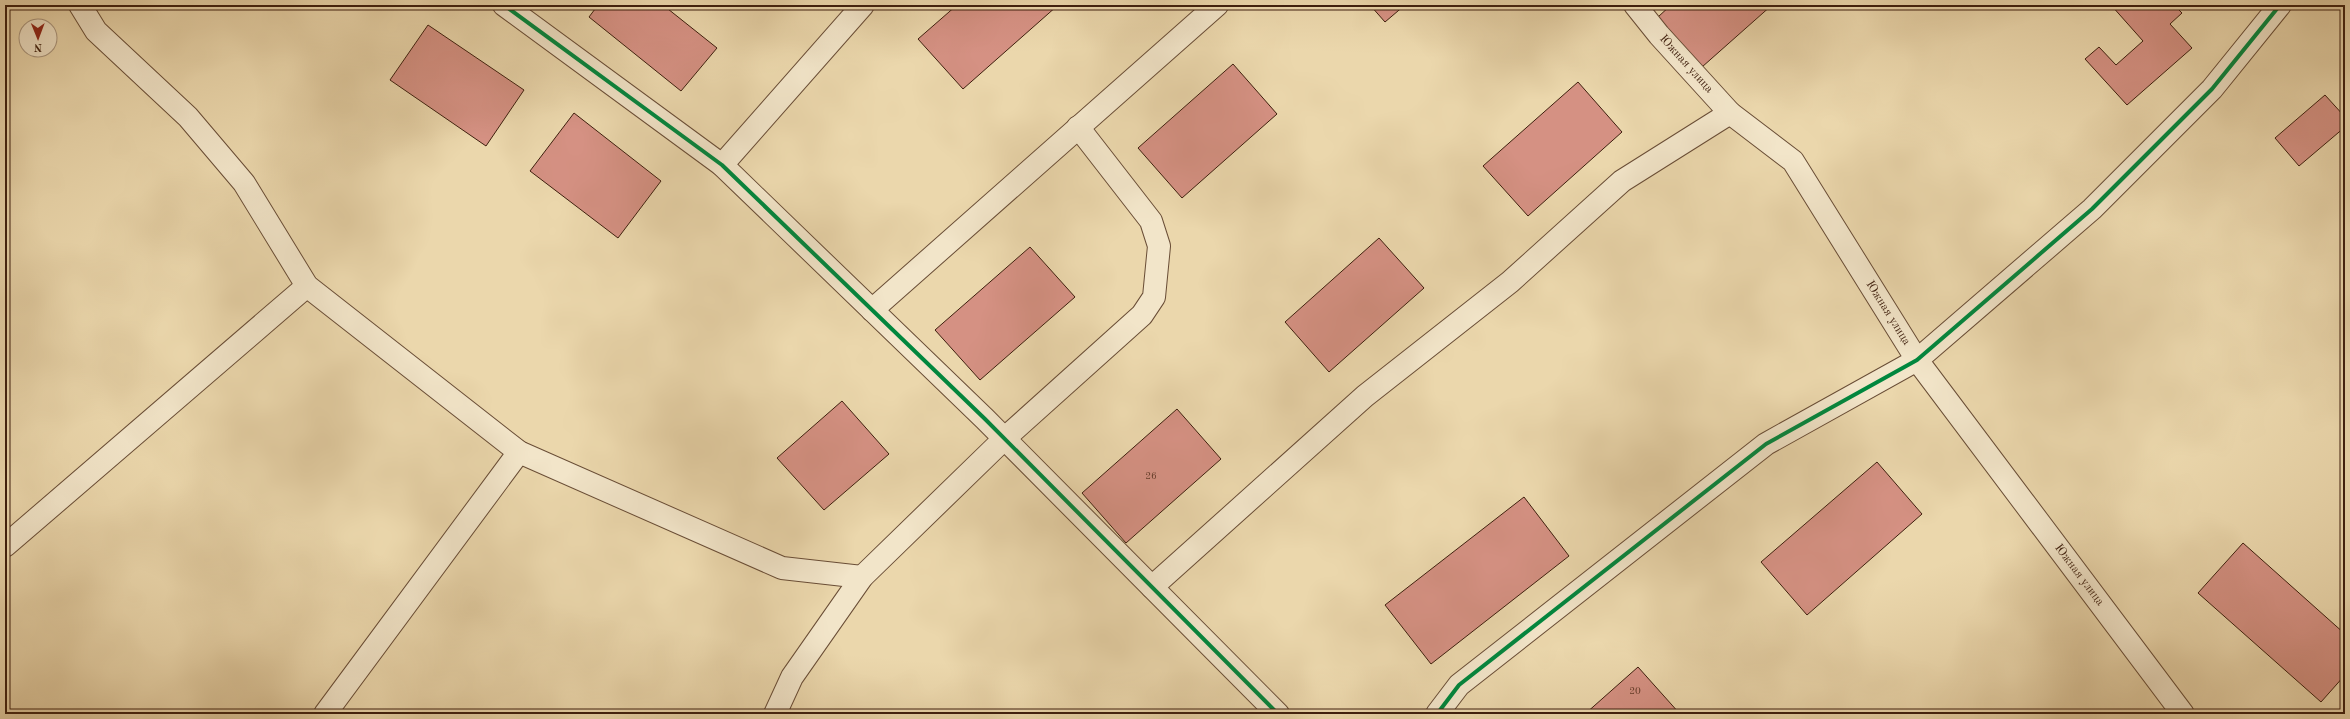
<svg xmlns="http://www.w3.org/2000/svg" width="2350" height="719" font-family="'Old Standard TT',serif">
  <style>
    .building { fill: #d59183; stroke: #3e1f0e }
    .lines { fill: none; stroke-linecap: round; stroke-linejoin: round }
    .street-casing { stroke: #694d36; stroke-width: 24 }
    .street { stroke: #f2e5c9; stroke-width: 22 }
    .cycleway-casing { stroke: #f2e5c9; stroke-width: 6 }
    .cycleway { stroke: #00873e; stroke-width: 4 }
    .labels { text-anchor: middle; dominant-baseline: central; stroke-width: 3.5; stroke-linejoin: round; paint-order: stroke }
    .number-label { font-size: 10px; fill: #643c2b }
    .street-label { font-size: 12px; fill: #3e1f0e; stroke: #f2e5c9 }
  </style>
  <rect width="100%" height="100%" fill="#ebd7ac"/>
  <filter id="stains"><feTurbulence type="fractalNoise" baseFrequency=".005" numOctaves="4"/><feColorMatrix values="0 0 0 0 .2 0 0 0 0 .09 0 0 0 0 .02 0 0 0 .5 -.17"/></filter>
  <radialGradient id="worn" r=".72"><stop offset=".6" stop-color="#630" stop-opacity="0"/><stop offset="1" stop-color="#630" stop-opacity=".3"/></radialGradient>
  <g class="building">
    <path d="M598,5h65l54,43 -36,43 -92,-74z"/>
    <path d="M957,5h100v1l-94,83 -45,-50z"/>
    <path d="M1370,5h35l-20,17z"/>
    <path d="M1671,5h101l-70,62 -44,-50z"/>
    <path d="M2111,5h63l8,8 -12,11 22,24 -65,57 -42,-46 14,-12 17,18 27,-24z"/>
    <path d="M428,25l96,65 -38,56 -96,-66z"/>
    <path d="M1233,64l44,50 -95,84 -44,-50z"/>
    <path d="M1578,82l44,50 -94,84 -45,-50z"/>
    <path d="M2325,95l20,22v10l-46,39 -24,-28z"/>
    <path d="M574,113l87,68 -43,57 -88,-67z"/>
    <path d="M1379,238l45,50 -95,84 -44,-50z"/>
    <path d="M1030,247l45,50 -95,83 -45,-50z"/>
    <path d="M842,401l47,53 -65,56 -47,-52z"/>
    <path d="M1177,409l44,50 -95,84 -44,-50z"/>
    <path d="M1877,462l45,52 -115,101 -46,-53z"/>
    <path d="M1524,497l45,59 -138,108 -46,-59z"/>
    <path d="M2243,543l102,91v41l-24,27 -123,-109z"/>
    <path d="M1638,667l42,47h-95z"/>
  </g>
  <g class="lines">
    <defs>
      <g id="street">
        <path d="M80,5l16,26 92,86 56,66 63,103 212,166 263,116 80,9"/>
        <path d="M504,5l218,160 263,254 293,295"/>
        <path d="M1635,5l24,30 71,78 63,48 124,199 266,354"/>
        <path d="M722,165l141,-160"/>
        <path d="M872,310l345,-305"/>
        <path d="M5,546l302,-260"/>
        <path d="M1152,587l213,-191 145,-114 112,-101 108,-68"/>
        <path d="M325,714l194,-262"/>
        <path d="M775,714l17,-37 70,-100 142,-138 138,-124 12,-18 5,-51 -8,-25 -73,-94"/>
        <path d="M1437,714l22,-29 307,-241 151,-84 175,-151 120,-120 68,-84"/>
      </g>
    </defs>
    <use href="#street" class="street-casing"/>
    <use href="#street" class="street"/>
    <defs>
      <g id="cycleway">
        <path d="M504,5l218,160 263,254 293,295"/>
        <path d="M1437,714l22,-29 307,-241 151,-84 175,-151 120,-120 68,-84"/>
      </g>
    </defs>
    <use href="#cycleway" class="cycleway-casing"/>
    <use href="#cycleway" class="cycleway"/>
  </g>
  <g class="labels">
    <g class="number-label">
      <text x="1151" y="476">26</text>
      <text x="1635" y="691">20</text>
    </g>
    <g class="street-label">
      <text transform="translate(1686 64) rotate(48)">Южная улица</text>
      <text transform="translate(1888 313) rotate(58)">Южная улица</text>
      <text transform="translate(2079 575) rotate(53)">Южная улица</text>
    </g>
  </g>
  <rect width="2350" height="719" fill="none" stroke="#ebd7ac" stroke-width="20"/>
  <rect x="6" y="6" width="2338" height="707" fill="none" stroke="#3e1f0e" stroke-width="2"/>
  <rect x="10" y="10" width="2330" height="699" fill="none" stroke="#3e1f0e"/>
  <g transform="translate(38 38) rotate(179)"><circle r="19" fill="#f2e5c9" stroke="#aa967e"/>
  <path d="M0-3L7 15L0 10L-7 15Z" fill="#8f2418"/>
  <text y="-6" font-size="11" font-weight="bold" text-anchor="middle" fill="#3e1f0e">N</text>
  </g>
  <rect width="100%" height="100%" filter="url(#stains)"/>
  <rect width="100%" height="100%" fill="url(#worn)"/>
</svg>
